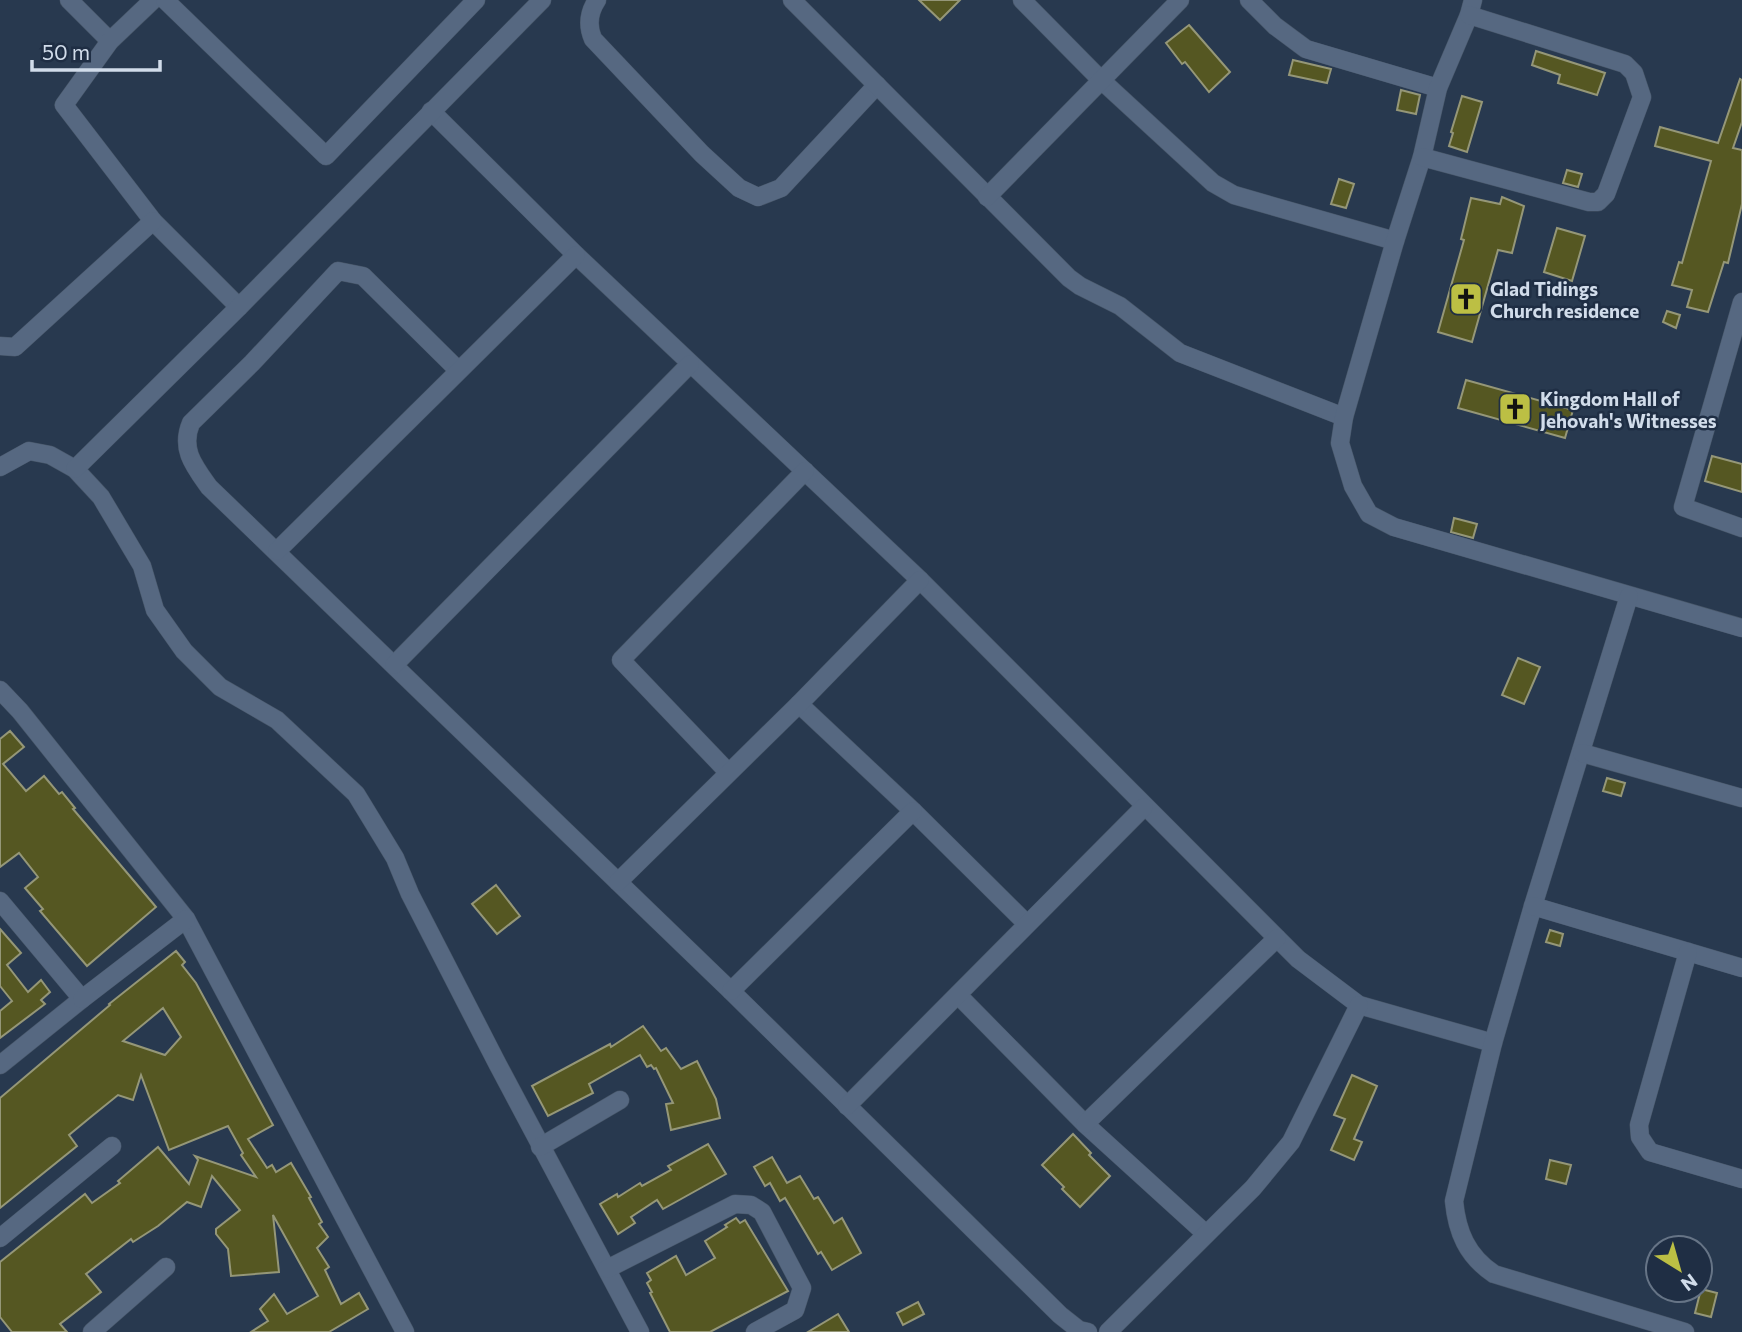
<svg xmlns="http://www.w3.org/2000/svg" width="1742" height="1332" font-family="Commissioner,sans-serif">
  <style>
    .building { fill: #555722; stroke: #959778; stroke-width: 2; fill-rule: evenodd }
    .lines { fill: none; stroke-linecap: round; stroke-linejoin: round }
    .minor-casing { stroke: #465567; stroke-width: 19 }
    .minor { stroke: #566881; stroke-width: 18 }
    .labels { text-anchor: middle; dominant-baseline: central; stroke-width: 5; stroke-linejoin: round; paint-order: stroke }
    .poi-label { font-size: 19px; font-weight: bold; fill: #d1dcea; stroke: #1f2e44; text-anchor: start }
  </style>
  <rect width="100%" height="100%" fill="#28394f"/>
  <g class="building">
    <path d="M919,0h41l-20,20z"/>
    <path d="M1189,25l41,47 -21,20 -24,-30 -3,2 -16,-21z"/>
    <path d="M1536,51l69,22 -8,22 -39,-12 2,-8 -28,-10z"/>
    <path d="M1293,60l38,9 -4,14 -38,-8z"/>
    <path d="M1740,79l2,1v42l-9,26 9,2v54l-14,59 -4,-1 -16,50 -21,-5 5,-17 -20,-5 7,-23 3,1 29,-102 -56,-15 5,-19 58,16z"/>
    <path d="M1401,90l19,5 -4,19 -19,-4z"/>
    <path d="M1462,96l20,6 -15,50 -18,-6 4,-13 -2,-1z"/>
    <path d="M1567,170l15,4 -4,13 -15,-4z"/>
    <path d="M1339,179l15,5 -8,24 -15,-4z"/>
    <path d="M1502,197l22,9 -12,47 -14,-3 -26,92 -34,-10 26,-92 -3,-1 10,-41 29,6z"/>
    <path d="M1557,228l28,8 -13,45 -28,-9z"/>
    <path d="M1667,311l13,4 -4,13 -13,-6z"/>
    <path d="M1466,380l107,30 -8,28 -107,-30z"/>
    <path d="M1712,456l30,8v28l-37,-11z"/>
    <path d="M1454,518l23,6 -4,14 -22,-6z"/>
    <path d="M1518,658l22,9 -16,37 -22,-9z"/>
    <path d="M10,731l14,16 -21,17 23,27 18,-15 15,18 3,-2 13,16 -2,1 83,98 -69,59 -47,-55 3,-2 -18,-21 13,-11 -19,-24 -19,14v-128z"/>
    <path d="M1607,778l18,5 -4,13 -18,-5z"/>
    <path d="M496,885l24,31 -23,18 -25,-30z"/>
    <path d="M0,929l21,24 -14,12 21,27 13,-12 9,12 -9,8 4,4 -45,34v-27l12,-10 -12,-15z"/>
    <path d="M1550,930l13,4 -3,12 -14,-4z"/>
    <path d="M176,951l9,11 -3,3 14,18 77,142 -25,14 19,29 5,-3 4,7 15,-9 20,34 -2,1 13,24 -3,2 9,13 -11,11 12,19 -4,3 16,34 18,-11 9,16 -39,23h-78l17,-11 -8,-12 14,-15 13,20 31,-18 -45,-81 6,57 -48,4 -3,-27 -12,-15v-5l24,-19 -28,-34 -11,31 -14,-5 -29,24 -25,16 -2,-3 -45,35 15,18 -41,32 7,8h-55l-12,-15v-55l85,-68 7,9 28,-20 -2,-2 40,-34 31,37 9,-24 -3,-4 61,21 -15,-22 2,-2 -15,-27 -59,24 -28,-75 -8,25 -15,-5 -26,21 -23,19 8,11 -77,62v-110l110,-93 -1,-1zM163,1008l18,29 -16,18 -42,-14z"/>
    <path d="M643,1026l18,25 5,-3 15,21 16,-8 19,38 4,19 -49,12 -5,-26 7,-1 -17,-35 -2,1 -3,-4 -4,2 -7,-12 -51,29 4,9 -45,23 -16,-30 78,-42 1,3z"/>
    <path d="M1352,1075l25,11 -23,53 8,3 -8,18 -23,-10 14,-31 -11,-4z"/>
    <path d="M1073,1134l18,19 -2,2 21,21 -30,31 -18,-18 2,-2 -22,-22z"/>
    <path d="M708,1144l18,30 -63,35 -6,-9 -26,17 4,6 -17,11 -18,-30 17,-10 1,3 22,-14 2,3 29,-16 -3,-4z"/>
    <path d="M772,1157l15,26 13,-7 14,23 4,-2 16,26 8,-5 19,35 -29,17 -11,-18 -3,2 -33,-56 -5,3 -10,-18 -5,3 -11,-19z"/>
    <path d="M1550,1160l21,5 -5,19 -20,-5z"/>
    <path d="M736,1218l4,5 5,-3 43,71 -78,41h-40l-20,-39 2,-1 -5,-9 4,-3 -4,-7 29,-17 10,19 29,-17 -10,-17 22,-14 -2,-2z"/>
    <path d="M1701,1289l16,4 -6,24 -16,-4z"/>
    <path d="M918,1302l6,12 -21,11 -6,-12z"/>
    <path d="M838,1314l11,18h-41z"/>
  </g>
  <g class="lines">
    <defs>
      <g id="minor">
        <path d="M69,0l41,41"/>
        <path d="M153,0l-43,41 -46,64 89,116 86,86"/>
        <path d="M165,0l161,156 150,-156"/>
        <path d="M597,0c-8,12 -10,25 -4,39l109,115 37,34 19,9 23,-9 96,-103"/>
        <path d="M792,0l277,278 11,8 40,20 60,47 164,64"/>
        <path d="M1022,0l78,79 113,104 21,12 161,46"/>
        <path d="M1249,0l26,26 31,23 132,39"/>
        <path d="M1473,0l-4,15 -31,73 -16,69 -27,84 -51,176 -4,26 13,43 16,28 25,13 348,101"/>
        <path d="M431,111l145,144 344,325 378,379 61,46 134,38"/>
        <path d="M1422,157l167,45h9l8,-8 36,-97 -8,-24 -9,-9 -156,-49"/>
        <path d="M987,197l193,-197"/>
        <path d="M1742,302l-59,205 59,21"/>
        <path d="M0,346l15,1 138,-126"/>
        <path d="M458,370l-95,-94 -25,-5 -86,92 -61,60c-11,26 3,43 18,64l522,504 329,324 19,15 9,2"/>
        <path d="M0,467l29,-16 21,4 25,14 26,28 41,69 13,44 29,41 36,36 57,33 79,74 39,64 15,36 88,171 142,267"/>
        <path d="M75,469l164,-162 303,-307"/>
        <path d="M277,551l299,-296"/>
        <path d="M1629,596l-96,310 -40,137 -39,158c3,31 13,55 40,73l191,58"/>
        <path d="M394,665l296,-301"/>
        <path d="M0,690l20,21 166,208 219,413"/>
        <path d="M799,704l114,107 114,113"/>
        <path d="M1582,753l160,45"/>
        <path d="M728,772l-107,-112 184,-189"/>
        <path d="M618,882l181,-178 121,-124"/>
        <path d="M0,901l82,98 -82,66"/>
        <path d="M1533,906l209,62"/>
        <path d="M1688,952l-49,173 1,12 10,15 92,27"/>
        <path d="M731,991l182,-180"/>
        <path d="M958,995l127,129 121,110"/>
        <path d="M82,999l104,-80"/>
        <path d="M847,1106l297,-299"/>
        <path d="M1085,1124l192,-186"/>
        <path d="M540,1147l80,-47"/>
        <path d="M0,1238l112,-92"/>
        <path d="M607,1269l128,-65 16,1 11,7 40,76 -7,22 -40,22"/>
        <path d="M92,1332l74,-65"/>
        <path d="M1108,1332l145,-144 38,-46 68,-137"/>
      </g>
    </defs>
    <use href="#minor" class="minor-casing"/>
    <use href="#minor" class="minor"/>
  </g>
  <defs>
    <symbol id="church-square" viewBox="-11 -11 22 22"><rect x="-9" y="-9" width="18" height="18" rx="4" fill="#bcbf44" stroke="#1f2e44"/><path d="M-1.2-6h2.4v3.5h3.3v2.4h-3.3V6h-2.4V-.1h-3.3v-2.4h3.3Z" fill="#111"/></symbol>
  </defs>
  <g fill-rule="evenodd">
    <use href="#church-square" x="1447" y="280" width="38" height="38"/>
    <use href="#church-square" x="1496" y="390" width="38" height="38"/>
  </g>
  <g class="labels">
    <g class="poi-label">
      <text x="1490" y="288">Glad Tidings<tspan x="1490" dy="22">Church residence</tspan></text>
      <text x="1540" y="398">Kingdom Hall of<tspan x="1540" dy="22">Jehovah's Witnesses</tspan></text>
    </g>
  </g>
  <g transform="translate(1679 1269) rotate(143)"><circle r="33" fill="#1f2e44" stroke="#667486" stroke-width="2"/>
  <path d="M0-5L12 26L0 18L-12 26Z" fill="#bcbf44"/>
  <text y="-10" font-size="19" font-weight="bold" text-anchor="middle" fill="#d1dcea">N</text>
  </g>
  <path d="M32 60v10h128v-10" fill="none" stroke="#d1dcea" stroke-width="3.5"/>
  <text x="42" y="60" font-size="21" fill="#d1dcea" stroke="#1f2e44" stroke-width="5" paint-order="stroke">50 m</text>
</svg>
